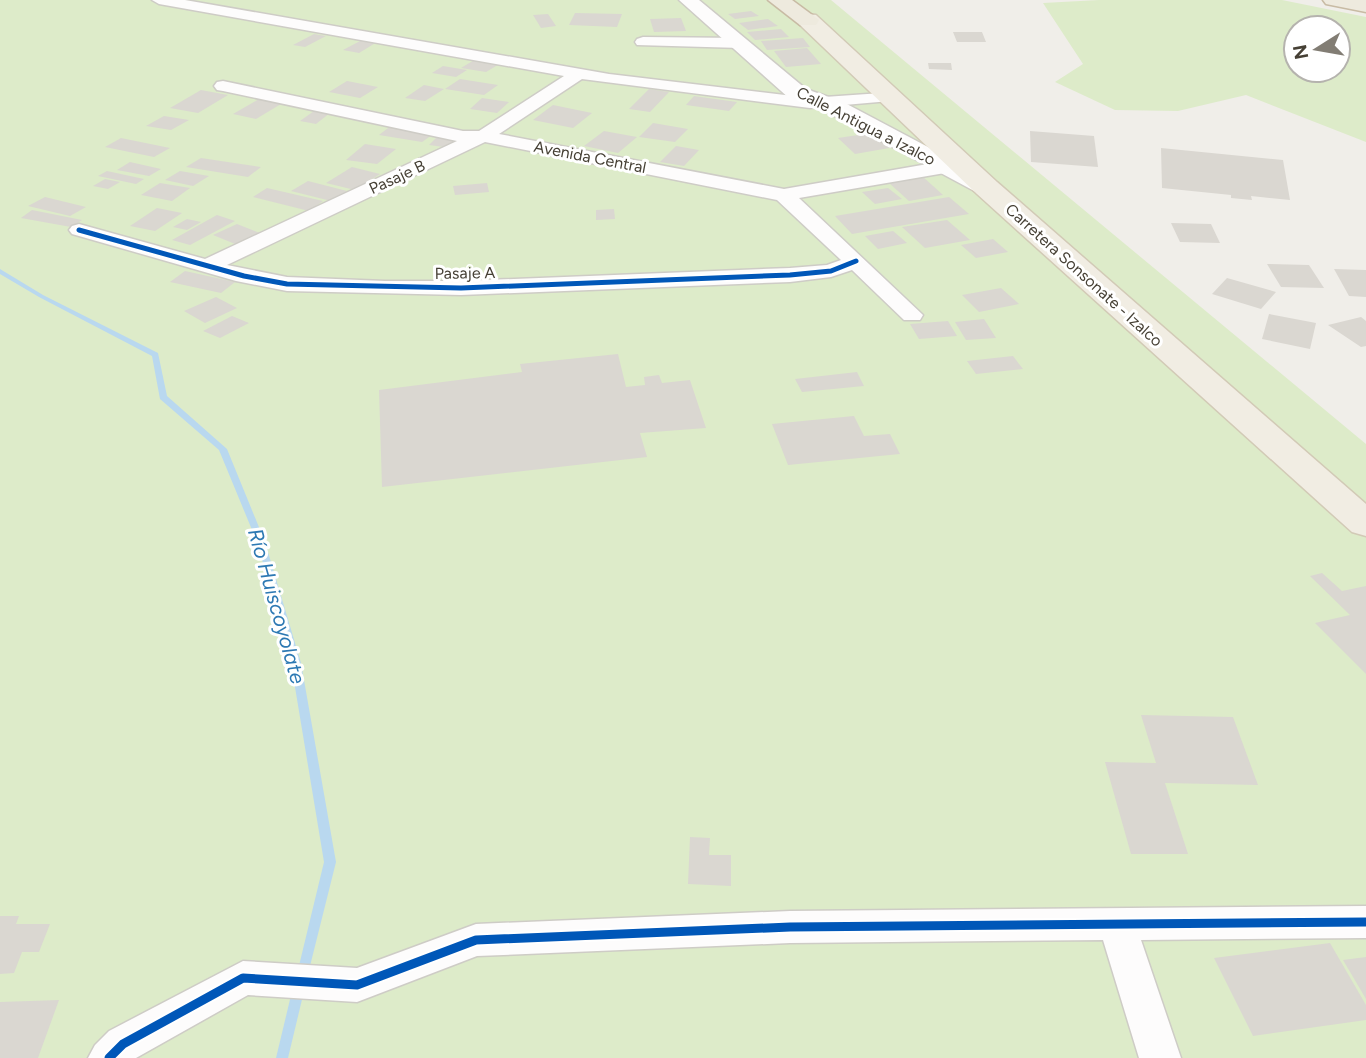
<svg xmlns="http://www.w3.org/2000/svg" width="1366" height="1058" font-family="Figtree,sans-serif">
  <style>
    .green { fill: #ddebc9; fill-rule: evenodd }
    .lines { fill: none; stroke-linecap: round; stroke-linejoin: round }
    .stream { fill: #b9d8ef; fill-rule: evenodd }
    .building { fill: #dad7d1 }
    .minor-casing { stroke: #ceccc6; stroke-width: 3 }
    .tertiary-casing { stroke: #ceccc6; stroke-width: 3 }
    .primary-casing { stroke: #d2cab6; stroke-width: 3 }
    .trunk-casing { stroke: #c8bba4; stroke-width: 3 }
    .minor { fill: #fdfcfc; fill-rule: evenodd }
    .tertiary { fill: #fdfcfc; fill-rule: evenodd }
    .primary { fill: #f1ede3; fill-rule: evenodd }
    .trunk { fill: #eeeade; fill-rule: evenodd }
    .cycleway-far1-casing { stroke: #fff; stroke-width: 9 }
    .cycleway-casing { stroke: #fff; stroke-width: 13 }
    .cycleway-far1 { stroke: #0057b8; stroke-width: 5 }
    .cycleway { stroke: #0057b8; stroke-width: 9 }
    .labels { text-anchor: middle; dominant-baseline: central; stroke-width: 6; stroke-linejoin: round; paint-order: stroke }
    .far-street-label { font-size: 16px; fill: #464035; stroke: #fff }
    .water-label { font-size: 21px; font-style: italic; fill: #2d79b3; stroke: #fff }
  </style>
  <rect width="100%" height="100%" fill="#f0eee9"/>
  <g class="green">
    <path d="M0,0h831l535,444v614h-1366z"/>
    <path d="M1099,0h183l84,17v125l-120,-47 -68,16 -63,-1 -60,-28 28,-18 -40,-61zM1296,28h42v42h-42z"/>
  </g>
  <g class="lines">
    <g class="stream">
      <path d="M0,269l43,26 115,58 9,43 60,53 38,93 36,121 35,199 -29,116 -4,1 -4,-1 -2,-4 27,-112 -33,-199 -34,-121 -38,-92 -59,-51 -8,-43 -113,-59 -39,-23z"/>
      <path d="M299,982l4,1 2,4 -17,71h-12l17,-71 2,-4z"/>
    </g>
  </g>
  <g class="building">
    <path d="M751,11l8,5 -24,3 -7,-5z"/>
    <path d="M575,13l47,1 -5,13 -48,-2z"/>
    <path d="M548,14l8,12 -15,2 -8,-13z"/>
    <path d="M681,18l5,13 -32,1 -4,-13z"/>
    <path d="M768,19l10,7 -30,4 -9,-7z"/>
    <path d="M781,29l8,8 -34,3 -8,-8z"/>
    <path d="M953,32h29l4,10h-29z"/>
    <path d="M314,34l12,2 -21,11 -12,-2z"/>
    <path d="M803,38l7,9 -43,3 -6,-9z"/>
    <path d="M362,40l15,2 -18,11 -16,-3z"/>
    <path d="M807,48l14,16 -35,3 -12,-16z"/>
    <path d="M476,59l25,4 -15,9 -25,-4z"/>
    <path d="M928,63h23l1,7 -23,-1z"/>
    <path d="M443,66l24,4 -11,7 -24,-4z"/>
    <path d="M460,79l38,6 -14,10 -39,-6z"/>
    <path d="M347,81l31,6 -18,11 -31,-6z"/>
    <path d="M424,85l20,4 -19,12 -20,-3z"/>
    <path d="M649,89l20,3 -19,20 -21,-3z"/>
    <path d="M201,90l27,5 -30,18 -28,-5z"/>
    <path d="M694,96l43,6 -8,9 -43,-6z"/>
    <path d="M482,98l27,4 -12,11 -27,-4z"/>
    <path d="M259,99l22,5 -25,15 -23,-5z"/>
    <path d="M553,105l39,8 -19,15 -40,-8z"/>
    <path d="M314,111l16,2 -14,11 -16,-3z"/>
    <path d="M164,116l25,4 -18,10 -25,-4z"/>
    <path d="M653,123l35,6 -13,13 -36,-5z"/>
    <path d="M392,125l43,8 -13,9 -43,-7z"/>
    <path d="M604,131l33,6 -19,16 -34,-7z"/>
    <path d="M1030,131l64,5 4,31 -67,-5z"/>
    <path d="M878,132l17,15 -40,7 -17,-16z"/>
    <path d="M438,136l22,4 -9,8 -22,-3z"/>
    <path d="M121,138l49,10 -16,9 -49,-10z"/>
    <path d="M365,144l31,5 -19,15 -31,-4z"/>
    <path d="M676,146l23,4 -15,16 -24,-4z"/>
    <path d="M1161,148l122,12 7,40 -39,-4 1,4 -21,-2v-3l-69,-7z"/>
    <path d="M201,158l60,9 -13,10 -62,-10z"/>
    <path d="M130,162l31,7 -12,7 -32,-6z"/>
    <path d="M352,167l28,7 -25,16 -29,-7z"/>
    <path d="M107,171l37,8 -8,5 -38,-8z"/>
    <path d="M180,171l29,5 -16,10 -28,-6z"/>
    <path d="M922,176l21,19 -34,6 -21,-19z"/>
    <path d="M105,179l15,3 -12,7 -15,-3z"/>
    <path d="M308,181l39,10 -16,10 -40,-10z"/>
    <path d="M160,183l30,5 -18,13 -31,-6z"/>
    <path d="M487,183l2,9 -34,3 -2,-9z"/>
    <path d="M267,188l56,13 -14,10 -56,-14z"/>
    <path d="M888,188l14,11 -27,5 -13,-12z"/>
    <path d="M45,197l41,10 -16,9 -42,-10z"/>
    <path d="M949,197l20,17 -117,20 -17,-18z"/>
    <path d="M157,208l25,5 -27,18 -25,-5z"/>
    <path d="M614,209l1,10 -19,1v-10z"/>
    <path d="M32,210l50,10 -11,7 -50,-9z"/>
    <path d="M217,215l18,6 -45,24 -18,-5z"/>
    <path d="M187,219l14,3 -14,8 -14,-3z"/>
    <path d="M947,220l23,20 -45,8 -23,-21z"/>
    <path d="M1171,223l40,1 9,19 -40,-1z"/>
    <path d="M237,224l28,11 -25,11 -27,-11z"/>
    <path d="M893,231l14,12 -29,6 -13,-13z"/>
    <path d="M993,239l15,13 -32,6 -15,-13z"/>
    <path d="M1267,264l42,1 15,23 -43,-1z"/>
    <path d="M1334,269l32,1v27l-17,-1z"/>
    <path d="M185,271l50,11 -14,11 -51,-11z"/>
    <path d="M1227,278l49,14 -15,17 -49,-15z"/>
    <path d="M1001,288l18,16 -40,8 -17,-17z"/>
    <path d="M216,297l21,11 -32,15 -21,-12z"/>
    <path d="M1269,314l47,9 -6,26 -48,-10z"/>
    <path d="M232,316l17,7 -29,15 -17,-7z"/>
    <path d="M1361,317l5,4v25l-5,1 -33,-22z"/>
    <path d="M984,319l12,19 -30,2 -11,-18z"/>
    <path d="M948,321l9,15 -38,3 -9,-15z"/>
    <path d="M618,354l8,33 19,-2 -1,-8 15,-2 3,8 28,-3 16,48 -66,5 7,24 -265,30 -3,-97 143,-18 -2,-8z"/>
    <path d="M1013,356l10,13 -47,5 -9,-13z"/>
    <path d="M857,372l7,14 -62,6 -7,-13z"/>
    <path d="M854,416l10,20 26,-2 10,20 -112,11 -16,-41z"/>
    <path d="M1322,573l20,18 24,-5v88l-51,-51 35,-8 -40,-39z"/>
    <path d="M1141,715l92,2 25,68 -93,-2 23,71h-57l-26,-92 51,1z"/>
    <path d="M690,837l20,1 -1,17h22v31l-43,-2z"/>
    <path d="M0,916h19l-3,8h34l-11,28h-17l-8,21 -14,1z"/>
    <path d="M1330,943l36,62v15l-113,16 -39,-78z"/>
    <path d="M1366,957v42l-23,-39z"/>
    <path d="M59,1000l-21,58h-38v-56z"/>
  </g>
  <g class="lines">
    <defs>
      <g id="minor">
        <path d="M152,0h33l424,74 201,24 86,-6 3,4 -9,5 -80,7 -228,-29 -83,55 285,55 161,-28 7,2 3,4 -10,6 -146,25 124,117 -3,5h-16l-52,-50 -21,7 -41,5 -329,13 -174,-4 -51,-10 -164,-47 -3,-4 3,-4 7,-2 126,35 252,-118 -234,-50 -6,-1 -3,-4 3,-4 6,-1 240,50h16l85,-55 -405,-72zM485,142l292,58 64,60 -14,5 -37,3 -329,13h-76l-98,-4 -60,-12z"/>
        <path d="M643,37l98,1 8,5 -8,5 -104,-3 -2,-3 2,-3z"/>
        <path d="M1366,906v32l-225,2 40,118h-42l-36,-118 -313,3 -313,13 -120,46 -109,-7 -112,63h-48l7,-13 14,-14 134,-70 114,7 119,-44 314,-13z"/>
      </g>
      <path id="tertiary" d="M679,0h20l107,89 37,13 153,81 3,5 -3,5 -9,2 -9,-2 -151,-81 -37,-13z"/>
      <path id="primary" d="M808,14l8,1 181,167 369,322v32l-14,-4 -375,-338 -177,-169 -3,-5 3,-5z"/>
      <g id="trunk">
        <path d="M768,0h24l27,20 -3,5h-16z"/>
        <path d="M1323,0h43v12l-40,-8z"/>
      </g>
    </defs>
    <use href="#minor" class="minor-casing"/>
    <use href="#tertiary" class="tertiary-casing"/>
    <use href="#primary" class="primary-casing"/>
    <use href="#trunk" class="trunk-casing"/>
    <use href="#minor" class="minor"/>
    <use href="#tertiary" class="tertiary"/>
    <use href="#primary" class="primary"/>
    <use href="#trunk" class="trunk"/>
    <defs>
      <path id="cycleway-far1" d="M79,230l165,46 43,8 174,4 329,-13 41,-4 25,-10"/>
      <path id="cycleway" d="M109,1058l14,-14 120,-66 114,7 119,-45 314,-13 576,-5"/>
    </defs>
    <use href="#cycleway-far1" class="cycleway-far1-casing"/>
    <use href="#cycleway" class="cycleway-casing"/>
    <use href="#cycleway-far1" class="cycleway-far1"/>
    <use href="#cycleway" class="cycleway"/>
  </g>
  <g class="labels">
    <g class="far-street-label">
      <text transform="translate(866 126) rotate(27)">Calle Antigua a Izalco</text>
      <text transform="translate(590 157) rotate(11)">Avenida Central</text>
      <text transform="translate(397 177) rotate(-25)">Pasaje B</text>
      <text transform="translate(465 273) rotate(-1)">Pasaje A</text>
      <text transform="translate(1084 275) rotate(42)">Carretera Sonsonate - Izalco</text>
    </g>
    <g class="water-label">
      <text transform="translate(277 606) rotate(74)">Río Huiscoyolate</text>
    </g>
  </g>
  <g transform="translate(1317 49) rotate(259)"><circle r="33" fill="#ffffff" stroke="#b5b3ae" stroke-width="2"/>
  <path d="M0-5L12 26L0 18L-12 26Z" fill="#827d74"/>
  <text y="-10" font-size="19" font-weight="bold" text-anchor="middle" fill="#464035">N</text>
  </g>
</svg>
